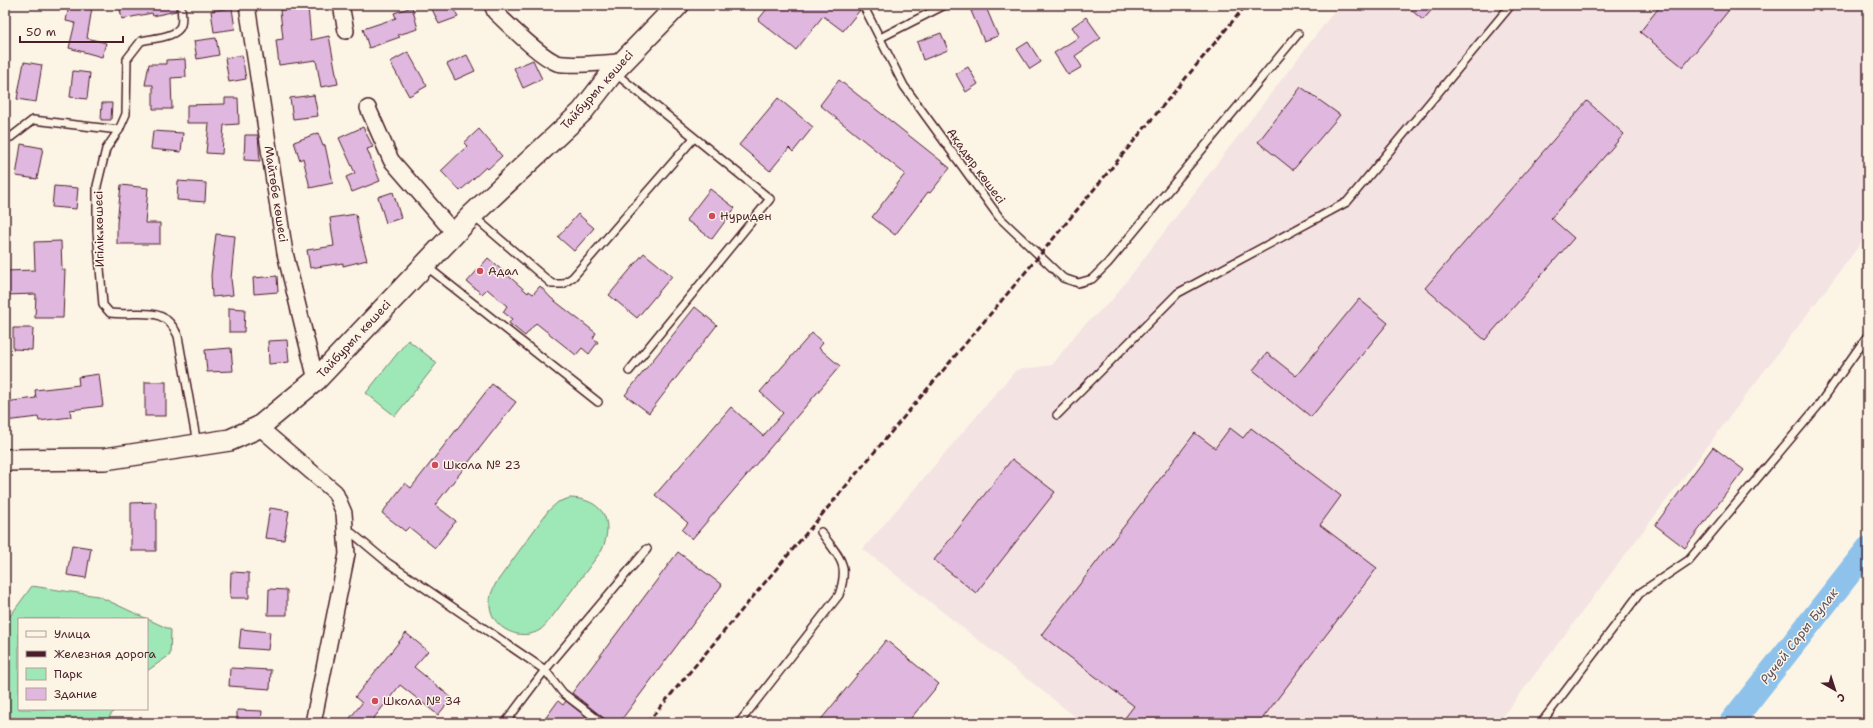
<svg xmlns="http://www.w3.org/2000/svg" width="1873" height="728" font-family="'Shantell Sans',sans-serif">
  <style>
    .built { fill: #f4e3e3 }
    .green { fill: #9ee7b6; stroke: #748370 }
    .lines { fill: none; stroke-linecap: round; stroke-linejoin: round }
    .river { stroke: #8ec2eb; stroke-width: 25 }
    .building { fill: #e0b8df; stroke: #4a1f2b }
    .lane-casing { stroke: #4a1f2b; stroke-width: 10 }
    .street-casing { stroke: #4a1f2b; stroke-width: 18 }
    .secondary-casing { stroke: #4a1f2b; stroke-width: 24 }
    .lane { stroke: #fcf5e5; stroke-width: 7 }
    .street { stroke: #fcf5e5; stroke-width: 15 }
    .secondary { stroke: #fcf5e5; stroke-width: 21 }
    .rail { stroke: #4a1f2b; stroke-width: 3; stroke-dasharray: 6 3; stroke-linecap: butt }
    .poi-dot { fill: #d1495b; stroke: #fcf5e5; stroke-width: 1.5 }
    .labels { text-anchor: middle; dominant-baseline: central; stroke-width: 3; stroke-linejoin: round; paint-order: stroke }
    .street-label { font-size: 12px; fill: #4a1f2b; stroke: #fcf5e5 }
    .poi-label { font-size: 12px; fill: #4a1f2b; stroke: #fcf5e5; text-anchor: start }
    .water-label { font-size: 13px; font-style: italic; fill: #5e5065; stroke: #fcf5e5 }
  </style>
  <rect width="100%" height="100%" fill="#fcf5e5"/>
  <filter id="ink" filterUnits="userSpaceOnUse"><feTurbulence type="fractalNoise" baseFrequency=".025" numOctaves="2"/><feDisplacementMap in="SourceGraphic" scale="8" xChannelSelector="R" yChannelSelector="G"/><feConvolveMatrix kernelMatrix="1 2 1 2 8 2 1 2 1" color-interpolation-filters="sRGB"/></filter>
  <g filter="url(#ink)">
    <path class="built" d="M1339,5h529v229l-370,489h-415l-220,-174 153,-179 36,-5 29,-37 30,-27z"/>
    <g class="green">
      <path d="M408,340l29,23 -42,53 -29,-23z"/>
      <path d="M570,498c32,1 45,22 32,52l-53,71c-3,3 -6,7 -9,9 -19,12 -48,-1 -50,-24 -1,-9 2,-15 6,-23l52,-72 10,-9z"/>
      <path d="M32,586l66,10 73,34 -1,25 -23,16v-52h-128v90h96l-10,14h-100v-100z"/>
    </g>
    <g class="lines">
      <path class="river" d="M1731,723l137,-174"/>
    </g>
    <g class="building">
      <path d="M69,5l23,3 -5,30 19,5 -4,14 -33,-9 6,-25 -9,-2z"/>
      <path d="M119,5h57v6l-23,5 -1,-3 -30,6z"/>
      <path d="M441,5h12l5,12 -19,7 -7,-15z"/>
      <path d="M770,5h88l2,5 -17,21 -20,-15 -27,34 -38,-30z"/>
      <path d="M985,5l13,31 -14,5 -13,-30z"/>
      <path d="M1405,5h31l-13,15z"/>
      <path d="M1661,5h72l-50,62 -43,-35z"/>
      <path d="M308,7l3,33 18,-4 9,48 -17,3 -5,-27 -37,5 -3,-25 7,-1 -3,-29z"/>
      <path d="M412,7l6,22 -20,6 2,2 -31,11 -6,-19 33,-11 -2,-5z"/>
      <path d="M232,8l3,21 -21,3 -3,-21z"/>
      <path d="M1086,17l15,21 -26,18 7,11 -14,8 -14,-22 25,-16 -7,-10z"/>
      <path d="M941,33l7,17 -25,10 -6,-18z"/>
      <path d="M216,38l3,17 -22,4 -3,-18z"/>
      <path d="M1028,42l13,20 -11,7 -13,-20z"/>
      <path d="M408,52l19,34 -18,10 -19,-34z"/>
      <path d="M242,55l4,24 -17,3 -4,-24z"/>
      <path d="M467,55l8,16 -20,9 -8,-16z"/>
      <path d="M185,59l1,18 -15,1 1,31h-19v-24h-8l4,-21h17v-4z"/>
      <path d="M533,60l9,19 -19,9 -9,-20z"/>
      <path d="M24,62l18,3 -6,37 -19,-3z"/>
      <path d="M968,67l10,17 -12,8 -10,-18z"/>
      <path d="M73,71l17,2 -3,26 -17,-2z"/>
      <path d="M839,80l111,88 -20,25 -2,-1 -33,43 -23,-18 33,-43 -85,-69z"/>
      <path d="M1301,87l39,28 -47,55 -35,-28z"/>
      <path d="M314,95l4,21 -25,3 -3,-21z"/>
      <path d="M225,98h13l1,26 -15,1 -2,29 -16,-1 3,-30h-22v-18l38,-1z"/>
      <path d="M778,98l35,29 -20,25 -4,-4 -19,23 -31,-26z"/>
      <path d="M1587,101l37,33 -73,84 23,20 -89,102 -60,-52z"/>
      <path d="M102,103h10l-1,17h-10z"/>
      <path d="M363,127l10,20 -6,2 13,32 -28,11 -6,-15 9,-4 -16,-35z"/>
      <path d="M479,129l23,27 -14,13 -2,-2 -26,24 -19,-20 26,-25 -3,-3z"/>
      <path d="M153,131l30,2 -2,19 -30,-3z"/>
      <path d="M318,133l5,13 2,-1 8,38 -23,5 -7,-30 -3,2 -6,-18z"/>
      <path d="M245,135h13l2,26 -16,-1z"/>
      <path d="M21,144l22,4 -6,31 -21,-3z"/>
      <path d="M178,181l28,2 -1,19 -28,-2z"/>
      <path d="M121,185l27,3 -3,35h15v21h-43v-21z"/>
      <path d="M54,186l24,2 -2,21 -24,-2z"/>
      <path d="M710,189l25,19 -23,31 -26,-19z"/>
      <path d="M393,192l8,26 -15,5 -8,-26z"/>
      <path d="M356,214l3,18 8,28 -24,6v-3l-33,5 -3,-18 27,-4 -4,-28z"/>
      <path d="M578,214l16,14 -20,23 -16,-14z"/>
      <path d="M216,234l19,2 -4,43 2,16 -21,2 -1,-22z"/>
      <path d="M61,241l1,29h3l-2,48h-28l1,-24 -31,1v-24l30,-1 -1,-28z"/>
      <path d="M644,253l28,23 -35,42 -28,-23z"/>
      <path d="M488,258l40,35 1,-2 4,3 7,-8 11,12 45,35 -3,5 5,4 -9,12 -7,-6 -6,7 -40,-32 -11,13 -16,-13 3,-4 -9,-7 4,-6 -20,-17 -5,5 -15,-12z"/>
      <path d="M277,276l1,16 -24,2 -1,-16z"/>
      <path d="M1359,299l29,24 -77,94 -58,-47 14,-17 29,23z"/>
      <path d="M695,307l22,18 -68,88 -24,-18z"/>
      <path d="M229,308l16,1 -1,23h-15z"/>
      <path d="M13,328h20l-1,22 -19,-1z"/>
      <path d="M812,333l11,10 -4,5 21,18 -148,173 -10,-9 6,-7 -33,-28 76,-88 32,29 20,-23 -23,-21z"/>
      <path d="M287,340l2,22 -20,2 -1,-23z"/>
      <path d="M231,348l2,23 -26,1 -2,-22z"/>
      <path d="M99,374l4,32 -33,4 1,7 -32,4 -1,-4 -33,4v-19l31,-4 -1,-8 44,-5 -1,-8z"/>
      <rect x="145" y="382" width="21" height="34"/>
      <path d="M492,384l24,18 -81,103 21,16 -21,27 -26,-21 -4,4 -23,-18 23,-30 6,5z"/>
      <path d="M1230,428l13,10 8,-10 90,68 -21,29 57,43 -118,155h-138l13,-17 -93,-71 154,-202 20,15z"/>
      <path d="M1713,447l31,23 -59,78 -30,-23z"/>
      <path d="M1012,459l43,33 -79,101 -42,-33z"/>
      <path d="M156,502v49h-25v-48z"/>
      <path d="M270,508l19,3 -5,29 -19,-2z"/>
      <path d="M72,545l19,3 -5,30 -19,-3z"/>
      <path d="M678,552l44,33 -103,138h-12l-2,-4 -33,-26z"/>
      <path d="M231,572l18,1v25h-19z"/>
      <path d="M269,589l18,1v25h-19z"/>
      <path d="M241,629l29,3 -2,18 -29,-2z"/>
      <path d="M406,633l22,18 -14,16 38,31 -14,17 -38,-30 -30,38h-24l16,-20 -7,-6z"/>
      <path d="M886,640l53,44 -32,39h-89z"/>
      <path d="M230,668l41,2 -1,19 -41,-3z"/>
      <path d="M558,701l5,4 3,-4 28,22h-52z"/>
      <path d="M237,710l25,1 -1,12h-24z"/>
    </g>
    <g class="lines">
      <defs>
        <g id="lane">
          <path d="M181,5c0,6 2,14 0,20 -4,13 -29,13 -40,16l-14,18 -1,55 -7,16 -13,19 -9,37v45l6,74 7,8c29,4 54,-10 68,23l19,108"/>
          <path d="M863,5l41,81 95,131 64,61 15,5 14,-4 16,-16 190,-229"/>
          <path d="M880,38l65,-33"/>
          <path d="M615,73l155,126 -141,172"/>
          <path d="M5,139l6,-2 22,-17 86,10"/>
          <path d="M473,216l79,68h11l10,-7 121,-139"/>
          <path d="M426,266l172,136"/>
          <path d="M1057,415l121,-122 169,-91 164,-197"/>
          <path d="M346,528l42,35 157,107 -40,53"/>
          <path d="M602,723l-39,-30 -18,-23 102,-121"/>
          <path d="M739,723l100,-128c11,-33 0,-37 -18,-63"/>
          <path d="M1541,723l99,-130 49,-33 129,-154 50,-71"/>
        </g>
        <g id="street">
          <path d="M247,5l38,248 31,127"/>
          <path d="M341,5l5,26"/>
          <path d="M492,5l3,7c15,14 44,44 62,51 14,4 49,-1 65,-1"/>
          <path d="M368,108l23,52 64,74"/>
          <path d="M259,427l76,65 9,21 3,41 -34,169"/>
        </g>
        <path id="secondary" d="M5,460l100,-1 125,-19 29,-13 57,-47 156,-165 110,-103 31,-40 65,-67"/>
      </defs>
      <use href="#lane" class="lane-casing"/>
      <use href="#street" class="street-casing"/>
      <use href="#secondary" class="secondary-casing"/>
      <use href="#lane" class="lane"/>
      <use href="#street" class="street"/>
      <use href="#secondary" class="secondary"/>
      <path class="rail" d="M647,723l392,-467 207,-251"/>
    </g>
  </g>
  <g class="poi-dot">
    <circle cx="712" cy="216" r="4"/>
    <circle cx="480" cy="271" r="4"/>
    <circle cx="435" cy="465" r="4"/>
    <circle cx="375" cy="701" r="4"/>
  </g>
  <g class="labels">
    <g class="street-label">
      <text transform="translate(597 90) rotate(-48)">Тайбурыл көшесі</text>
      <text transform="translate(976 166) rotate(54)">Ақадыр көшесі</text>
      <text transform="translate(276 194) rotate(81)">Майтөбе көшесі</text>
      <text transform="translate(99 229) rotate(-91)">Игілік көшесі</text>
      <text transform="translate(354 339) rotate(-47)">Тайбурыл көшесі</text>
    </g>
    <g class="poi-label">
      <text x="720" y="216">Нуриден</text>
      <text x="488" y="271">Адал</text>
      <text x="443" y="465">Школа № 23</text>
      <text x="383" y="701">Школа № 34</text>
    </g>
    <g class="water-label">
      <text transform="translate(1799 636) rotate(-52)">Ручей Сары Булак</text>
    </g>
  </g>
  <rect width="1873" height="728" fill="none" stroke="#fcf5e5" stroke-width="20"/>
  <rect x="10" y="10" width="1853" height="708" fill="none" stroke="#4a1f2b" stroke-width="1.5" filter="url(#ink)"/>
  <rect x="18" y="618" width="130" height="92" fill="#fcf5e5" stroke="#b59f9b"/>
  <rect x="26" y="631" width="20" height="6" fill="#fcf5e5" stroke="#b59f9b"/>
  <text x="54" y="638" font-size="12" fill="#4a1f2b">Улица</text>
  <rect x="26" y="651" width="20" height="6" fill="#4a1f2b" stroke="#b59f9b"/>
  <text x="54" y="658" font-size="12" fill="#4a1f2b">Железная дорога</text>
  <rect x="26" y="668" width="20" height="12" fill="#9ee7b6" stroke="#b59f9b"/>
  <text x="54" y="678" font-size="12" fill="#4a1f2b">Парк</text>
  <rect x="26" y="688" width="20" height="12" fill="#e0b8df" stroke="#b59f9b"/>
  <text x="54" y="698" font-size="12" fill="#4a1f2b">Здание</text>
  <g transform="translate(1835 690) rotate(141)" stroke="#fcf5e5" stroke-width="3" paint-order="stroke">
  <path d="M0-3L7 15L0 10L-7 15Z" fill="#4a1f2b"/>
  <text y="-6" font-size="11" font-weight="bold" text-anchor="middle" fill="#4a1f2b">С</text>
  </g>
  <path d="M20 36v6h103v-6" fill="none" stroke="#4a1f2b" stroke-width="2"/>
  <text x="26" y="36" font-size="12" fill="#4a1f2b" stroke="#fcf5e5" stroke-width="3" paint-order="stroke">50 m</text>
</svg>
